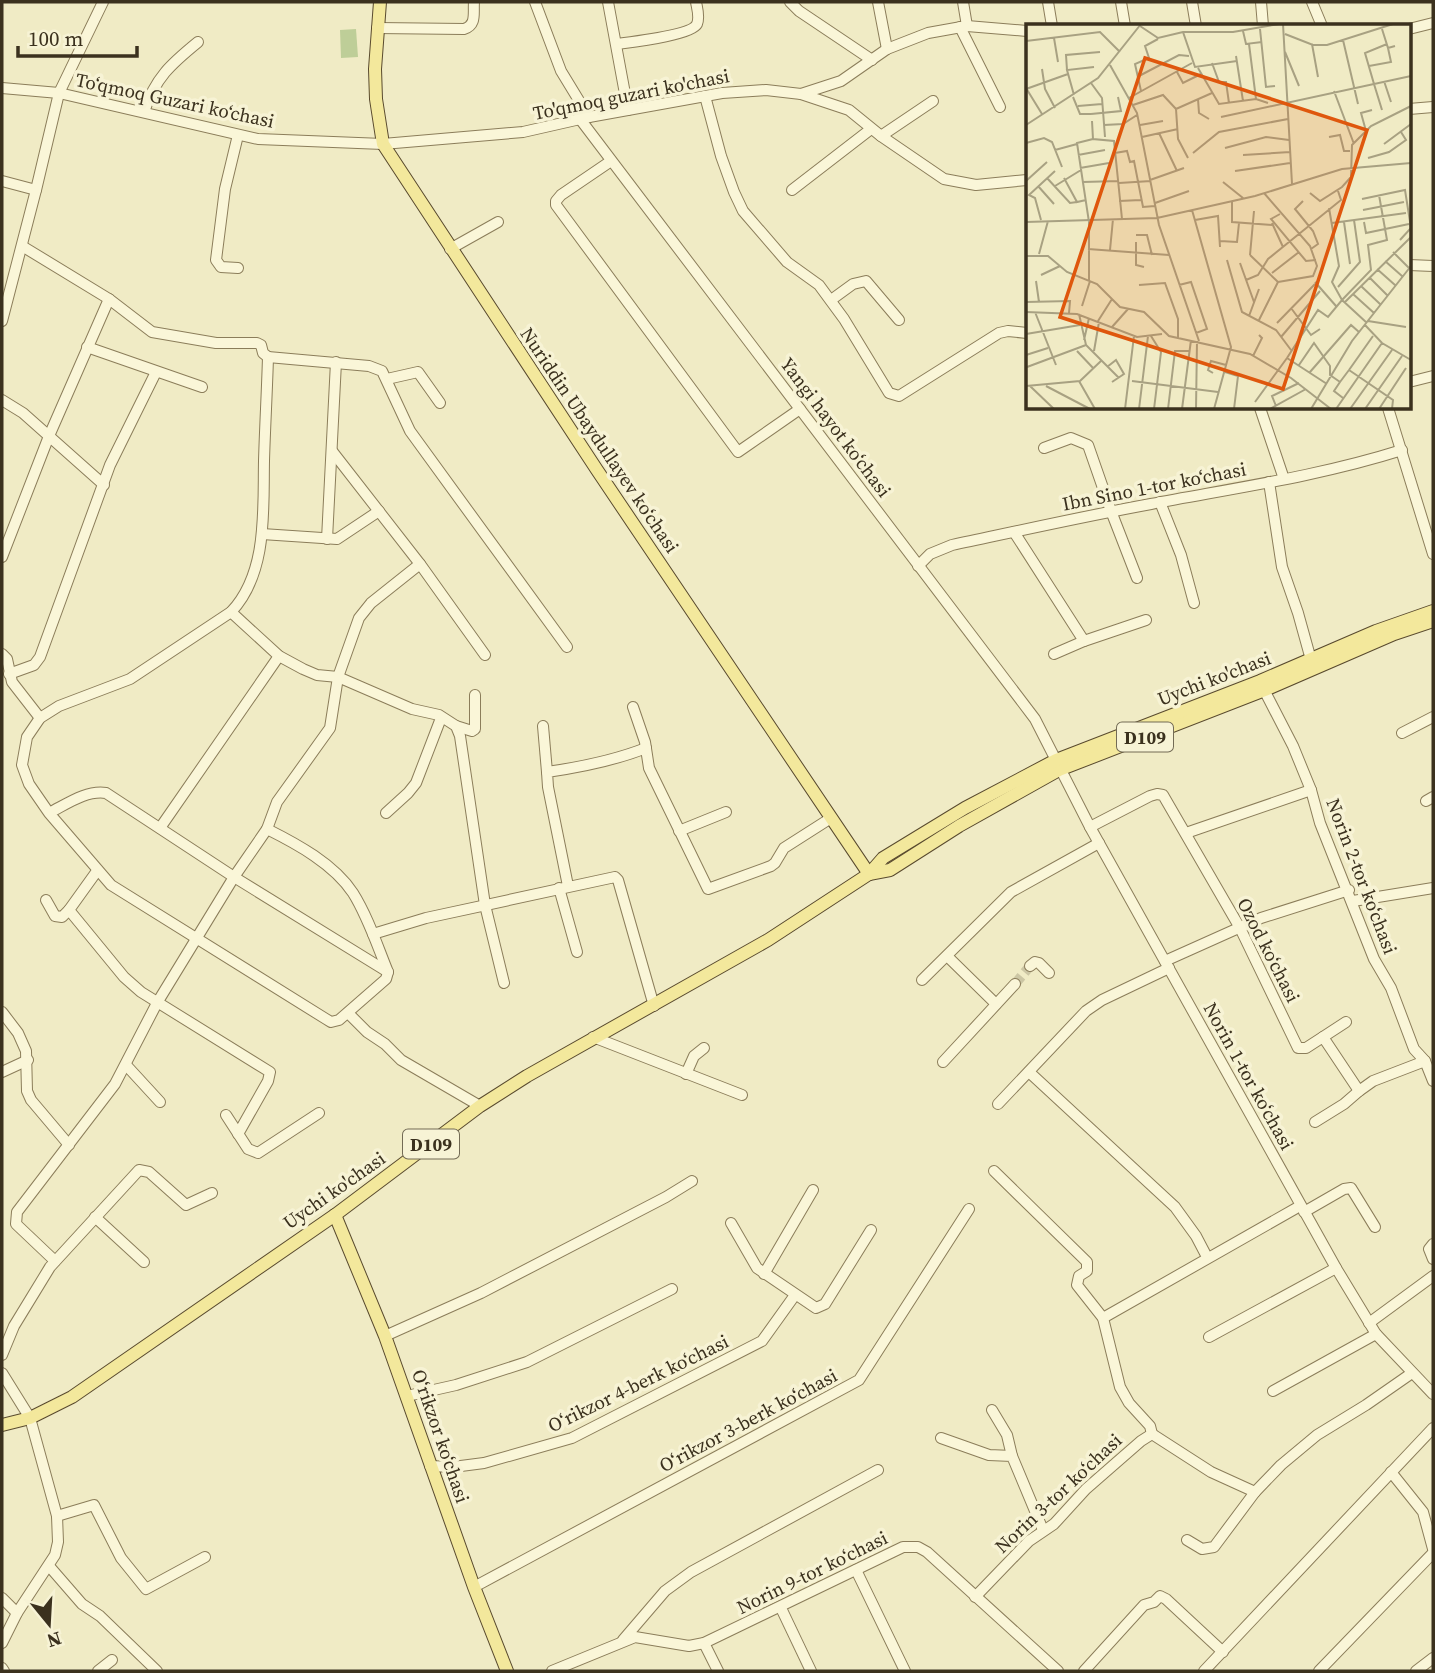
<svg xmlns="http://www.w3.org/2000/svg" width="1435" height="1673" font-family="'Source Serif 4',serif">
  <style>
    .green { fill: #bece98 }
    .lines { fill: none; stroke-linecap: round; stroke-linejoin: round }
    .minor-tunnel { stroke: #ccc6a4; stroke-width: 10; stroke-dasharray: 10 5; stroke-linecap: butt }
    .minor-casing { stroke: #8b7d5a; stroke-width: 12 }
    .major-casing { stroke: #594a2e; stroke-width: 14 }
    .minor { stroke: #faf6d8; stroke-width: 10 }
    .major { stroke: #f3e89c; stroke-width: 12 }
    .labels { text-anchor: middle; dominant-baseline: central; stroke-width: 7; stroke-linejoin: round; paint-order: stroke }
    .shield { fill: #f7f3d5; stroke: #736b55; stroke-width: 2 }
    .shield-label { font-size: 18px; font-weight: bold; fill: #3b311e }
    .street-label { font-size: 19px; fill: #3b311e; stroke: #f7f3d5 }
    .inset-road { fill: none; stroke: #a8a182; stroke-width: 2 }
    .view { fill: #df570d; fill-opacity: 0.15; stroke: #df570d; stroke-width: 3.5 }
    .inset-edge { fill: none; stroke: #3b311e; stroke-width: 3.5 }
  </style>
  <rect width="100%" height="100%" fill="#f0ebc5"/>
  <path class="green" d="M356,29l2,28 -17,1 -1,-28z"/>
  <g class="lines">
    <path class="minor-tunnel" d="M1015,984l15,-18"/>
    <defs>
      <g id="minor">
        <path d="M535,2l26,69 28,46"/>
        <path d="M608,2l20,108"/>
        <path d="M790,2l9,9 73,49"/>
        <path d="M878,2l9,47"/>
        <path d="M963,2l4,24"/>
        <path d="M1048,2l4,24"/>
        <path d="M1121,2l4,24"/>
        <path d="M1192,2l4,24"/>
        <path d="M1261,2l2,24"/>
        <path d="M1312,2l10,24"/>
        <path d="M960,27l40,80"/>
        <path d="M377,28l87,1c13,-4 9,-16 10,-27"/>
        <path d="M1409,29l24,-6"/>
        <path d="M617,44c14,-2 75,-9 80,-20 3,-7 0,-16 -1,-22"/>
        <path d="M2,88l57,5 199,46 125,5 140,-12 66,-15 133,-24 44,-3 35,4 48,16 32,26 63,43 32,6 51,-5"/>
        <path d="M801,94l40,-13 46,-32 41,-16 39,-7 60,5"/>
        <path d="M705,96l16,60 13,36 9,19 44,51 32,23 25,34 45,74 10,3 100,-63 9,-2 19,2"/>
        <path d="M1409,109l24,-2"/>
        <path d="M144,112c11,-34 27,-48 54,-70"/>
        <path d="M580,119l455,600 55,108 246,441 40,66 57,60"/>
        <path d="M238,135l-13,54 -9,71 5,7 17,1"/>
        <path d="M881,136l52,-35"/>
        <path d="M611,161l-50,34 -5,6v4l182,247 62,-43"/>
        <path d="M2,181l34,9 23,-97 44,-91"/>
        <path d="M792,190l79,-61"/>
        <path d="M22,246l87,53 43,33 64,11h41l4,2 2,8 5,4c-1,35 -3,69 -4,104 -1,49 4,112 -33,151l-101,67 -71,27 -19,12 -13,19 -5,28 7,19 20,29 62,72 215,134 5,3 8,-2 47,-41 2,-7 -154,-95 -128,-84c-20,-3 -39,11 -57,20"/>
        <path d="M450,249l48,-27"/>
        <path d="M1409,265l24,1"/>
        <path d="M831,300l22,-16 13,-3 33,39"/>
        <path d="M2,321l34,-131"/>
        <path d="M87,347l115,40"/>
        <path d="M268,357l101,9 13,5 28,60 157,216"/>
        <path d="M387,379l31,-7 22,31"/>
        <path d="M1409,382l24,-6"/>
        <path d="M2,400l21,13 81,72"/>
        <path d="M1260,408l24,71"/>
        <path d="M1388,408l45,146"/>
        <path d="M1044,448l27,-10 17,7 23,66 26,67"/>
        <path d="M332,451l88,113 65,91"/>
        <path d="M1269,482l13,85 16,46 15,54"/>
        <path d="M1160,502l21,53 13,48"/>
        <path d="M1014,532l70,109 62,-21"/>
        <path d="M262,534l75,5 42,-28"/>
        <path d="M327,539l9,-177"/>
        <path d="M2,557l47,-121 60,-137"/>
        <path d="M918,566l12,-12 22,-9c66,-14 133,-29 199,-41 84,-16 169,-28 251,-54"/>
        <path d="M231,612l48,44 24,13 14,6 21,2 74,32 27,6 17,11 4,10 25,169 19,78"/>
        <path d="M2,654l5,5 5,23 28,36"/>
        <path d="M1054,654l30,-13"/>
        <path d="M9,674l25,-9 6,-8 70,-192 46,-93"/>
        <path d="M1261,684l32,62 18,44 9,33 54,136 17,29 23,61 11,12 8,20"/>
        <path d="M633,707l12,35 4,26 59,121 63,-23 4,-3 9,-15 47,-30"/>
        <path d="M456,726l16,5 3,-2v-34"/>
        <path d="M543,726l4,46"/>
        <path d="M1402,733l31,-16"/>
        <path d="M1426,801l7,-4"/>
        <path d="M386,813l22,-20 8,-10 25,-65"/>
        <path d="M1090,827l60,-31 7,-2 6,1 77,133 58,120h8l17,-11 36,54 14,-10 52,-20"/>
        <path d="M160,828l119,-172"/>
        <path d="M267,829c30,15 67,35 86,64 15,24 24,52 35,79"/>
        <path d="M679,831l47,-19"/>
        <path d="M1186,833l125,-43"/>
        <path d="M97,871l-28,39 55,67 17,15 129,80 -2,9 -30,53"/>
        <path d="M568,886l-20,-99 -1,-15c35,-5 66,-11 99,-24"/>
        <path d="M559,888l18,64"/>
        <path d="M46,900l9,16 7,1 7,-7"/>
        <path d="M1353,901l80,-13"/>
        <path d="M373,934l53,-16 189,-41 3,3 36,126"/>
        <path d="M947,956l49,48"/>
        <path d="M1165,961l96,-43 88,-28"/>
        <path d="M1030,966l5,-4 4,1 10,10"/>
        <path d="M922,980l89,-88 88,-49"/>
        <path d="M2,1012l16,21 8,18 1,40 4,9 38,45"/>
        <path d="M348,1013l19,19 18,12 16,16 79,46"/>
        <path d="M593,1037l149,58"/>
        <path d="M1323,1037l23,-15"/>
        <path d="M943,1062l72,-78"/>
        <path d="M126,1065l34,37"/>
        <path d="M2,1072l26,-12"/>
        <path d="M1029,1072l146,135 21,29 11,21"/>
        <path d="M686,1074l8,-18 10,-8"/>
        <path d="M998,1104l88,-93 16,-11 67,-32"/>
        <path d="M226,1115l22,34 10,4 61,-40"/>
        <path d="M1315,1122l29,-18 15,-13"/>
        <path d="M994,1171l93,91v9l-8,5 -2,9 26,33 17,69 9,16 21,23 2,8"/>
        <path d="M1304,1212l40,-23 7,-1 24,39"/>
        <path d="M95,1217l49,45"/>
        <path d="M731,1223l26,45 59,40 9,-4 46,-74"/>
        <path d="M1433,1244l-4,5 4,10"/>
        <path d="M55,1261l-39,-37 1,-12 98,-128 42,-81 77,-126 33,-48 10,-27 53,-74 8,-51 21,-59 12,-15 49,-39"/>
        <path d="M764,1274l49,-84"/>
        <path d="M1103,1318l197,-112"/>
        <path d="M1369,1323l64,-47"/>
        <path d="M385,1336l96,-43 185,-96 26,-16"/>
        <path d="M1209,1337l127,-69"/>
        <path d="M2,1355l12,-29 36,-59 89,-97 10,2 37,33 26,-12"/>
        <path d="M2,1373l28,45 27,98 1,26 -3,13 -38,58 -15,30"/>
        <path d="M1273,1391l103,-57"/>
        <path d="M407,1396l49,-11 71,-23 145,-73"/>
        <path d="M992,1410l15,25 5,21"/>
        <path d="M941,1438l48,17 23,1 31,74"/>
        <path d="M430,1466l23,1 31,-4 88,-25 190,-97 33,-46"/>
        <path d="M1391,1472l32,40 10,37"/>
        <path d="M57,1516l37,-11 27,53 25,31 59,-32"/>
        <path d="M1187,1540l15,9 12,-2 41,-55"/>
        <path d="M49,1566l33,38 18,12 57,55"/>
        <path d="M856,1570l49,101"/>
        <path d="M474,1587l385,-207 110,-171"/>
        <path d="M975,1597l54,-56 25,-17 32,-35 55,-48 11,-7 59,38 44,20 26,-27 36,-30 49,-30 46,-32"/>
        <path d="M2,1598l15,15"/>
        <path d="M781,1608l30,63"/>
        <path d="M623,1640l42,-49 26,-19 187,-102"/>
        <path d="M704,1643l14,28"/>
        <path d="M2,1668l2,3"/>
        <path d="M98,1671l14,-11"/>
        <path d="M552,1671l83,-34 54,9 15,-3 199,-96h15l9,5 131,119"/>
        <path d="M1084,1671l60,-66 10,-3 6,-6 6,3 57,53"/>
        <path d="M1204,1671l229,-243"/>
        <path d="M1319,1671l114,-118"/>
        <path d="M1416,1671l17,-13"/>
      </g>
      <g id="major">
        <path d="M380,2l-5,67 1,30 7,45 214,326 272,404"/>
        <path d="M869,874l21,-4 69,-44 100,-56 206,-80 129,-56 39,-13"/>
        <path d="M335,1215l50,121 89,251 33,84"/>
        <path d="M2,1425l28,-7 42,-21 263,-182 145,-109 47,-30 241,-136 101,-66 14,-16 82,-50 91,-48 204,-79 116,-50 57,-20"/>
      </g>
    </defs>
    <use href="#minor" class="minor-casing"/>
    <use href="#major" class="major-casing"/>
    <use href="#minor" class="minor"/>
    <use href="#major" class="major"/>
  </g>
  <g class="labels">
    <g class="shield">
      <rect x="1117" y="722.5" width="56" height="29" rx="5"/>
      <rect x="403" y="1129.5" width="56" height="29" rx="5"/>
    </g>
    <g class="shield-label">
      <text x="1145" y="737">D109</text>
      <text x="431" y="1144">D109</text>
    </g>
    <g class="street-label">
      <text transform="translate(631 94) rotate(-11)">To'qmoq guzari ko'chasi</text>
      <text transform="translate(175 100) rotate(12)">Toʻqmoq Guzari koʻchasi</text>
      <text transform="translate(836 427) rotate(53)">Yangi hayot koʻchasi</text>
      <text transform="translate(600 440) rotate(56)">Nuriddin Ubaydullayev koʻchasi</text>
      <text transform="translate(1154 486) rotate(-11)">Ibn Sino 1-tor koʻchasi</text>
      <text transform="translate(1214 678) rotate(-21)">Uychi ko'chasi</text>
      <text transform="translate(1362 876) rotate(69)">Norin 2-tor koʻchasi</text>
      <text transform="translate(1269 950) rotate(63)">Ozod koʻchasi</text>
      <text transform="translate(1249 1076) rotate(61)">Norin 1-tor koʻchasi</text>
      <text transform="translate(334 1190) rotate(-35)">Uychi ko'chasi</text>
      <text transform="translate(638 1383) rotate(-26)">Oʻrikzor 4-berk koʻchasi</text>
      <text transform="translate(748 1420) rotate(-28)">Oʻrikzor 3-berk koʻchasi</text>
      <text transform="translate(441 1436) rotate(71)">Oʻrikzor koʻchasi</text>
      <text transform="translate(1058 1493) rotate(-43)">Norin 3-tor koʻchasi</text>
      <text transform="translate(812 1572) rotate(-26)">Norin 9-tor koʻchasi</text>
    </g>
  </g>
  <g transform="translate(1026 24)">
    <rect width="385" height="385" fill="#f0ebc5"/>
    <path class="inset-road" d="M257,0l9,160M114,2l18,12 25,-6h50l46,-8M234,5l6,58 9,-1M356,5l6,19 7,-2M217,7l3,13 16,-2M157,8l12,35 42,-6M259,10l28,11h14l66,-21M28,14l4,24M317,16l15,64M0,17l74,-9 20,20M223,20l7,55M286,20l6,33M259,28l14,34M210,32l7,45M186,39l7,19h7l3,21M84,41l27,48 22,112 40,116M343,42l22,-4 -3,-14M172,44l21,36 37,-5 12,4M16,45l3,20 10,19M41,46l-1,-15 34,-3M151,48l6,11 18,-9M113,52l40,-21 10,1M358,57l7,21M65,59l11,15 3,39M0,64l16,26M0,65l42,-15M115,67l-6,-27 14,-6 -4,-12 13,-7M308,67l20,53M48,71l-7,-25 27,-3M47,73l7,17h11M103,74l63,-35M172,75l1,14 10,6M107,81l30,-10 13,14 36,-16M52,82l24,-2M150,85l2,30 10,19M356,86l-8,-26 37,-8M65,90l30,-3 -3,-14M195,93l153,-33 -9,-31 22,-9M66,97l1,18 21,2 8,78M0,101l72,-47 43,-54M78,101l19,-1 14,-9M114,101l23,-4M340,107l-5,-18 11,-3M133,109l18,38M116,113l36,-8M303,113l11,-2 4,16h6M0,119l18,-5 8,4 10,25M358,120l27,-20M199,124l41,-11 23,3M29,126l22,-6M89,129l12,-2 3,11 4,-1 9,46 12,-1M167,129l26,-21 69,-13M52,131l27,-5M217,131l47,-3M342,134l21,-6 17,-12 -5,-8M54,144l29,-5M209,147l55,-8M21,154l23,25 7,-1M38,154l13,24 9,-2M124,156l34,-12M0,157l21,-19M57,158l36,-1M197,158l20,16M93,159l32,-2M12,162l16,18M29,162l26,-16M238,169l46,53 7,20 -4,10 -35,6M284,169l10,8 22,-14 9,-10 1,-32 19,-19 40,-20M336,175l43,-9 6,38 -11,12M93,177l22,-1M206,177v21l40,3M277,177l-8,8 18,22 5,13 -7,5M129,179l34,-12M303,184l10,58 -7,16 10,18M166,186l39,137 -17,62M337,186l41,-8M254,190l-9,5 35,42 10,-1M15,196l-6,-22 -6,-3 26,-24M169,196l23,-4 2,31M0,198l131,-4 98,-22 87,-27 69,-6M318,198l6,42M338,198l2,11 43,-9M246,199l11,24M306,199l74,-10M110,211h11l5,20M194,217l17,1 2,-19M110,218v23l8,2M62,225l81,6M84,226l3,-31M367,228l16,16M13,230l9,-33M224,231l4,-44M224,231l28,27M0,232h22l19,16 30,12 23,23 24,5 25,24 81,18 41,24 40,31M201,236l15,52 34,18 15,20M359,237l17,15M214,239l14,39M351,245l18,16M246,249l27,-21M15,251l19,-9M343,253l18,18M63,256v-58l-12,-79 16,-4M220,256l12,-5 10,-16 73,-59 -3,-9M10,257l3,21M289,258l21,24M113,261l26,-2 13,36v19M153,261l12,-3 16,47 -11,4M335,262l19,18M312,263l22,-25 -6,-42M327,270l21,19M316,276l29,-30 -3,-25 19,-5 -8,-45M0,278l44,-1 -1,12M319,278l66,-65M56,282l8,-25M265,284l20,27 9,-6M0,288l51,2 60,23 25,-3M9,288l21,53M53,290l7,31 33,33M223,292l10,-27M233,296l19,-38M72,297l14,-22M342,297l38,6M251,299l38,-39M339,301l17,18 29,17M86,303l16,-18M0,310l54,-9M125,312l10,16 -7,57M255,313l39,-46M58,316l5,-22M51,327l17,18M68,327l5,-29M0,331l22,-7M227,332l9,-18 -3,-3M261,334l31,-48 10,7 14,-17 25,23M273,341l15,-22 16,23v9l10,7 9,-12 44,30 -1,9M1,343l59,-22M81,343l9,-7 8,14 -12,8M323,346l24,-34M199,348l13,4 -4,33M284,348l41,-47 8,7M187,349l-5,-3 3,-9 15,4M53,357l16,28M106,357l86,11M314,358l-6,9 9,7M0,362l54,-5 22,-21M4,362l24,23M20,362l44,23M229,378l32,-44 40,26M250,382l-4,-10 27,-13M99,385l9,-73M113,385l9,-73M142,385l7,-58h14M156,385l9,-69M170,385l1,-68M244,385l36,-20M285,385l41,-68 59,-75M310,385l46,-66M324,385l42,-59M339,385l37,-53M353,385l27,-41"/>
    <path class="view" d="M119,34l222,72 -84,259 -223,-72z"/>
    <rect width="385" height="385" class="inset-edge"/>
  </g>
  <rect width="1435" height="1673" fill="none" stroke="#3b311e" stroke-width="7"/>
  <g transform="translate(49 1624) rotate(162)" stroke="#f7f3d5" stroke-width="5" paint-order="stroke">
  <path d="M0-5L12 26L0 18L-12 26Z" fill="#3b311e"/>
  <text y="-10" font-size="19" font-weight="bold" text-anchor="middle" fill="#3b311e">N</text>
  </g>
  <path d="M18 46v10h119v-10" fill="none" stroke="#3b311e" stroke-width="3.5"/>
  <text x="28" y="46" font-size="21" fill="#3b311e" stroke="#f7f3d5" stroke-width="5" paint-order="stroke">100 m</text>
</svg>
